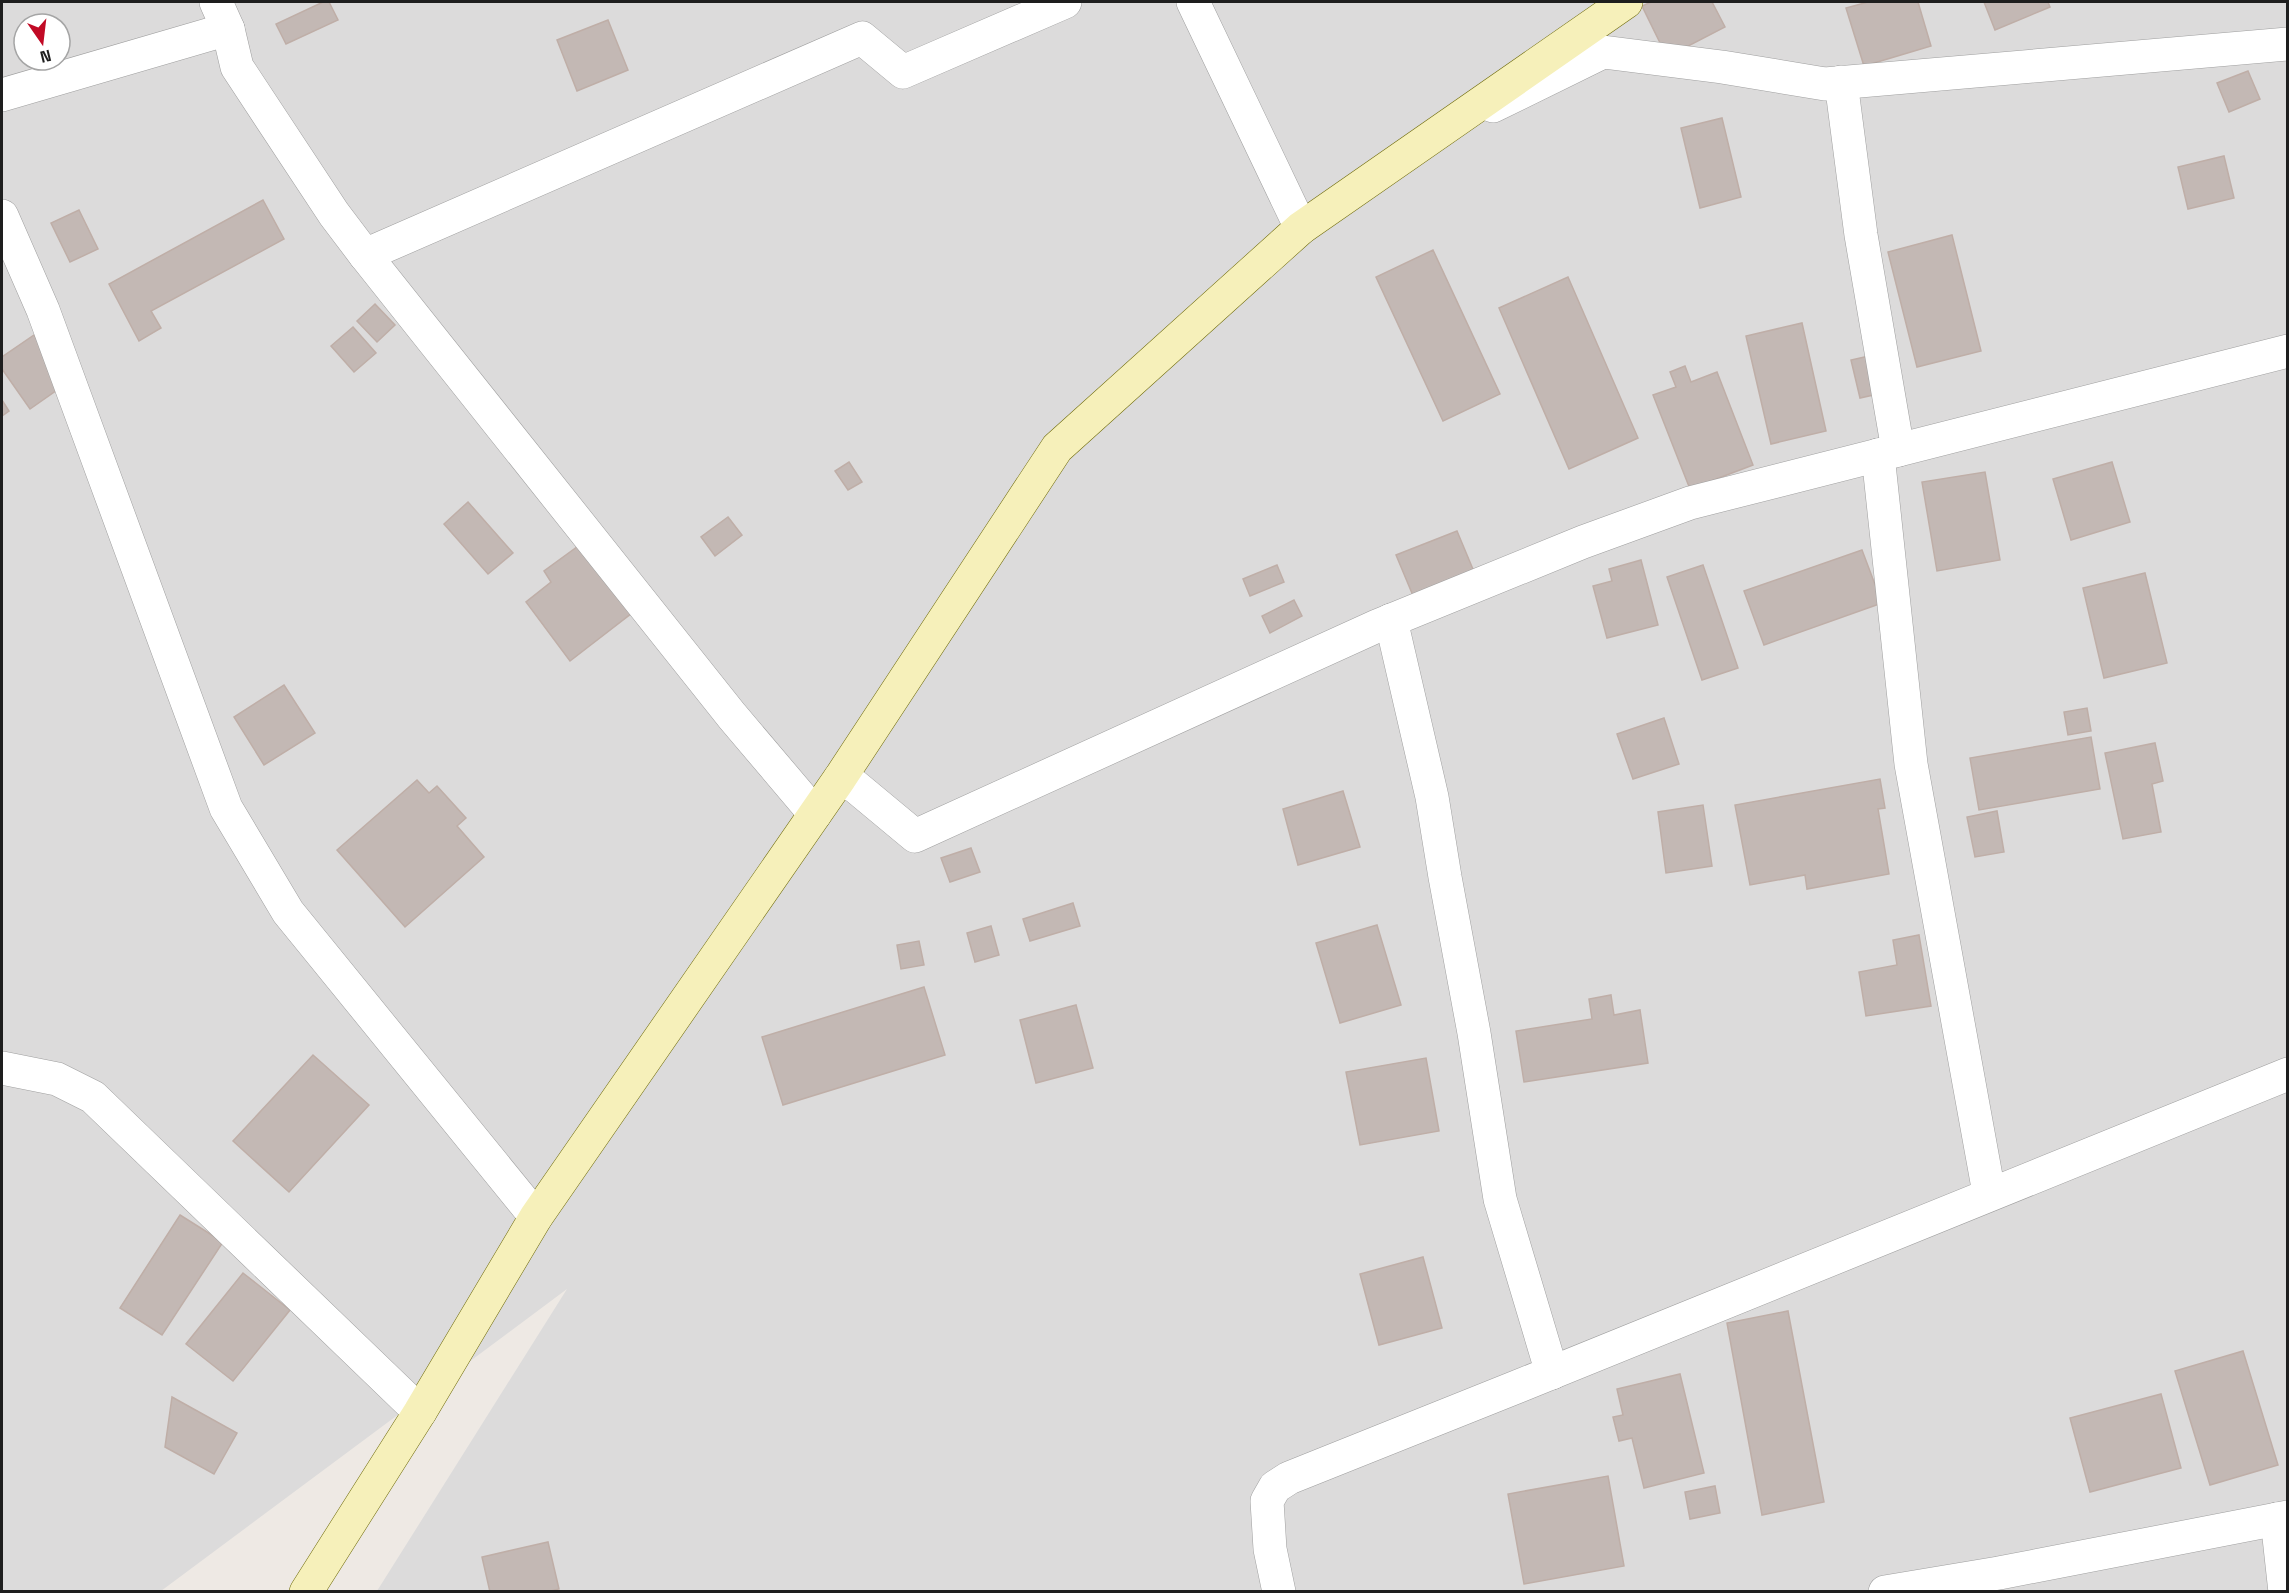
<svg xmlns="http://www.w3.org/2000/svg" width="2289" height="1593" font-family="'Space Grotesk',sans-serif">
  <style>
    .residential { fill: #dcdbdb; fill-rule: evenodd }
    .building { fill: #c3b8b4; stroke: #bfaea7; stroke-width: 1.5 }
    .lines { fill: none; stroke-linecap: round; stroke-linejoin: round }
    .street-casing { stroke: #9f9f9f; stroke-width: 34 }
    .secondary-casing { stroke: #6f6b0a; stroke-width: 34 }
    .street { stroke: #fff; stroke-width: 33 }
    .secondary { stroke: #f6f0ba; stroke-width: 33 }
  </style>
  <rect width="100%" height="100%" fill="#eee9e4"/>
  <path class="residential" d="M2,2h2285v1589h-1910l190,-302 -406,302 -159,1zM24,24h36v36h-36z"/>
  <g class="building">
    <path d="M323,2h6l9,18 -52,24 -10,-20z"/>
    <path d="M1651,2h61l13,25 -58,30 -25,-51z"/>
    <path d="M1868,2h50l13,44 -67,20 -18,-58z"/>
    <path d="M1984,2h64l2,5 -55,23z"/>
    <path d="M608,20l20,50 -51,21 -20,-51z"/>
    <path d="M2248,71l12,28 -31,13 -12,-29z"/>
    <path d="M1722,118l19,79 -41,11 -19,-80z"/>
    <path d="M2224,156l10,42 -46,11 -10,-42z"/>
    <path d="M263,200l21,39 -133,72 10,17 -22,13 -30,-57z"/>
    <path d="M79,210l19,39 -28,13 -19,-39z"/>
    <path d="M1952,235l29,116 -64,16 -29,-115z"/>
    <path d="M1433,250l67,144 -57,27 -67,-144z"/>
    <path d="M1568,277l70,161 -69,31 -70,-161z"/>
    <path d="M375,304l20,21 -18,17 -20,-21z"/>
    <path d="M1802,323l24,108 -55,13 -25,-108z"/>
    <path d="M353,327l23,26 -22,19 -23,-26z"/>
    <path d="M34,335l33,48 -37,26 -28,-40v-12z"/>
    <path d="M1878,354l9,38 -27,6 -9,-38z"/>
    <path d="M1685,366l6,16 26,-10 36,93 -63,24 -37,-94 23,-8 -6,-15z"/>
    <path d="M2,400l7,11 -7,5z"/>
    <path d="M849,462l13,20 -14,8 -13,-19z"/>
    <path d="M2112,462l18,60 -59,18 -18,-61z"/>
    <path d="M1985,472l15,88 -63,11 -15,-89z"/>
    <path d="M468,502l45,51 -25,21 -44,-50z"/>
    <path d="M728,517l14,18 -27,21 -14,-19z"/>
    <path d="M1457,531l18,43 -61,24 -18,-43z"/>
    <path d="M581,544l51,69 -62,48 -44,-59 25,-20 -7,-11z"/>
    <path d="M1862,550l20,53 -118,42 -20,-54z"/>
    <path d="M1641,560l17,65 -51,13 -14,-52 19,-5 -3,-12z"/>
    <path d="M1277,565l7,17 -34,14 -7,-17z"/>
    <path d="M1703,565l35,103 -36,12 -35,-103z"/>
    <path d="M2145,573l22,90 -63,15 -21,-90z"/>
    <path d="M1294,600l8,16 -32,17 -8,-17z"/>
    <path d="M284,685l31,48 -51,32 -30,-48z"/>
    <path d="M2087,708l4,23 -23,4 -4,-23z"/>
    <path d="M1664,718l15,46 -46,15 -16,-45z"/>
    <path d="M2091,737l9,52 -121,21 -9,-52z"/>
    <path d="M2155,743l8,38 -11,3 9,48 -38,7 -18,-86z"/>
    <path d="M1880,779l5,29 -7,1 11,65 -82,15 -2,-14 -55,10 -15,-80z"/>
    <path d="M417,780l12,13 8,-7 29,32 -9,8 27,31 -79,70 -68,-77z"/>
    <path d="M1343,791l17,56 -62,18 -15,-56z"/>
    <path d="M1703,805l9,61 -46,7 -8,-61z"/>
    <path d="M1997,811l7,41 -29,5 -8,-40z"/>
    <path d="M971,848l9,24 -30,10 -9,-24z"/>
    <path d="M1073,903l7,23 -50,15 -7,-22z"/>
    <path d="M1377,925l24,80 -61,18 -24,-80z"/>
    <path d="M991,926l8,29 -24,7 -8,-29z"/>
    <path d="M1919,935l12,71 -65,10 -7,-44 38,-7 -4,-25z"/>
    <path d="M919,941l5,24 -23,4 -4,-24z"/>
    <path d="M924,987l21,68 -162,50 -21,-68z"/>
    <path d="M1611,995l3,20 26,-5 8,53 -124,19 -8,-51 76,-12 -3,-20z"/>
    <path d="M1076,1005l17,63 -57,15 -16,-63z"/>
    <path d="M313,1055l56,50 -80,87 -56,-51z"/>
    <path d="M1426,1058l13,73 -79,14 -14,-73z"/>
    <path d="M180,1215l43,27 -61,93 -42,-27z"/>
    <path d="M1423,1257l19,71 -63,17 -19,-71z"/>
    <path d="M243,1273l47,37 -57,71 -47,-37z"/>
    <path d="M1788,1311l36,191 -62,13 -35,-192z"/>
    <path d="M2243,1351l35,114 -68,20 -35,-114z"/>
    <path d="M1680,1374l24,99 -60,15 -12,-50 -13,3 -6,-24 10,-2 -6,-26z"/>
    <path d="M2161,1394l20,74 -91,24 -20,-74z"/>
    <path d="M172,1397l65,36 -23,41 -49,-27z"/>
    <path d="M1608,1476l16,90 -100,18 -16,-90z"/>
    <path d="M1715,1486l5,27 -30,6 -5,-27z"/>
    <path d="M548,1542l11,47 -12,3h-57l-8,-35z"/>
  </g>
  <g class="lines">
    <defs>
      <g id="street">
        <path d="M216,2l12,27 9,38 97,147 31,41 367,461 83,98"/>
        <path d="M1193,2l108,226"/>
        <path d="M1841,82l20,153 37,215"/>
        <path d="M2,95l226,-66"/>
        <path d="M1493,106l110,-54 119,15 103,17 463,-40"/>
        <path d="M2,216l41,94 183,498 62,104 248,305"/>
        <path d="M365,255l497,-217 41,34 162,-70"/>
        <path d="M1878,455l33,309 78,429"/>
        <path d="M1391,620l41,177 13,80 29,156 26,166 52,174"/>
        <path d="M840,778l16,9 59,49 462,-210 206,-84 107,-39 598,-152"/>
        <path d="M2,1068l55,11 36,18 327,315"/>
        <path d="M2277,1519l8,73"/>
        <path d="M1279,1592l-9,-43 -3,-48 8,-14 14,-9c334,-132 665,-271 999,-404"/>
        <path d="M1885,1592l114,-19 289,-56"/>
      </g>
      <path id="secondary" d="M306,1592l114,-180 116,-195 304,-439 217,-330 244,-220 325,-226"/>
    </defs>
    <use href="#street" class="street-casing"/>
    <use href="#secondary" class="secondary-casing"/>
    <use href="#street" class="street"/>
    <use href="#secondary" class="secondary"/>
  </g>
  <rect width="2289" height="1593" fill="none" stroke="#1e1e1e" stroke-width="6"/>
  <g transform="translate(42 42) rotate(166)"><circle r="28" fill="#ffffff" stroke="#a5a5a5" stroke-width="1.5"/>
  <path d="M0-4.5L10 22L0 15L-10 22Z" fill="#c10a25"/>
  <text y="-9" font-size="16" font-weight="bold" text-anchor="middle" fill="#1e1e1e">N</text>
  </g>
</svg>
